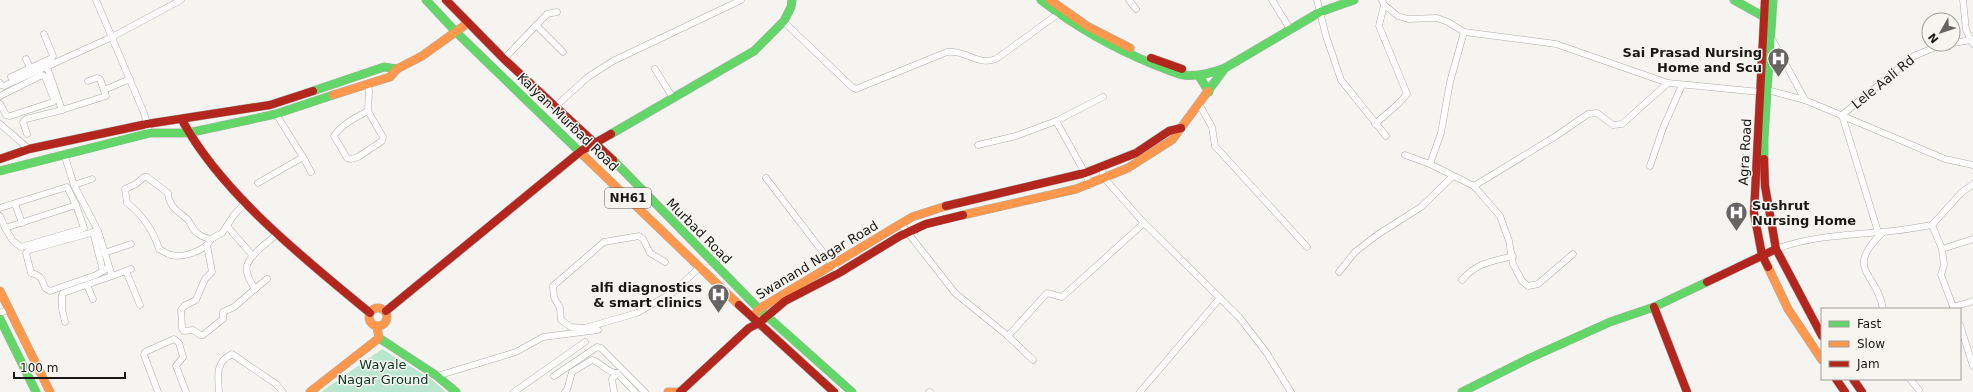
<svg xmlns="http://www.w3.org/2000/svg" width="1973" height="392" font-family="'DejaVu Sans',sans-serif">
  <style>
    .green { fill: #b9e6cc }
    .lines { fill: none; stroke-linecap: round; stroke-linejoin: round }
    .street-casing { stroke: #aeadab; stroke-width: 7 }
    .fast-casing { stroke: #aeadab; stroke-width: 9 }
    .slow-casing { stroke: #aeadab; stroke-width: 9 }
    .jam-casing { stroke: #aeadab; stroke-width: 9 }
    .street { stroke: #fefdfd; stroke-width: 6 }
    .fast { stroke: #63d668; stroke-width: 8 }
    .slow { stroke: #ff974d; stroke-width: 8 }
    .jam { stroke: #b3261e; stroke-width: 8 }
    .labels { text-anchor: middle; dominant-baseline: central; stroke-width: 3; stroke-linejoin: round; paint-order: stroke }
    .shield { fill: #f7f5f0; stroke: #5c5a58; stroke-width: 1 }
    .shield-label { font-size: 12px; font-weight: bold; fill: #191817 }
    .poi-label { font-size: 13px; font-weight: bold; fill: #191817; stroke: #f7f5f0; text-anchor: end }
    .street-label { font-size: 13px; fill: #191817; stroke: #f7f5f0 }
    .park-label { font-size: 13px; fill: #093622; stroke: #f7f5f0 }
  </style>
  <rect width="100%" height="100%" fill="#f6f4f1"/>
  <path class="green" d="M382,349l49,30 15,13h-125z"/>
  <g class="lines">
    <defs>
      <g id="street">
        <path d="M96,0l48,113 4,15"/>
        <path d="M1129,0l7,9"/>
        <path d="M1272,0l18,29"/>
        <path d="M1317,0l9,36 15,44 45,56"/>
        <path d="M1382,0l2,5 14,11 10,3 29,-1 11,4 16,10 92,12 112,39 92,9"/>
        <path d="M1963,0l3,30 7,14"/>
        <path d="M783,21l69,66 4,2 91,-37c20,-2 30,14 49,7l62,-45 3,-4"/>
        <path d="M536,25l27,27"/>
        <path d="M1772,39l33,61"/>
        <path d="M1953,43l18,-3"/>
        <path d="M26,59l6,13"/>
        <path d="M504,59l43,-45 10,-2"/>
        <path d="M655,69l18,29"/>
        <path d="M11,77l41,-19 1,-2 -9,-22"/>
        <path d="M0,83l1,2 3,1 108,-49 69,-37"/>
        <path d="M367,84l2,6 -1,21c-13,7 -26,13 -34,25l13,22 4,1 7,-2 24,-16 1,-4 -15,-26"/>
        <path d="M104,90l26,-11"/>
        <path d="M1767,90l38,10 140,59 28,6"/>
        <path d="M0,96l42,-21 3,2 9,22 -1,3 -43,14 -4,-1 -6,-11"/>
        <path d="M1199,104l13,23 3,19 92,101"/>
        <path d="M556,106l32,-29 25,-16 128,-61"/>
        <path d="M62,110l44,-14 -6,-17 -3,-1 -9,3"/>
        <path d="M1056,121l29,52 5,12"/>
        <path d="M0,124l29,25"/>
        <path d="M1375,124l23,-20 9,-10 -28,-68 5,-21"/>
        <path d="M27,134l-4,-12 3,-3 36,-9 -15,-43"/>
        <path d="M978,145l38,-9 40,-15 47,-24"/>
        <path d="M64,154l10,31 24,46 14,45 -49,17 -1,2v14l3,13"/>
        <path d="M1405,155l25,9 44,22 26,30 9,25 4,23 9,17 6,5 10,-2 35,-30"/>
        <path d="M303,157l8,15"/>
        <path d="M1430,164l11,-31 9,-51 14,-50"/>
        <path d="M1650,166l13,-38 19,-43"/>
        <path d="M1101,167l4,12 39,44 95,94 27,35 25,40"/>
        <path d="M766,178l73,95"/>
        <path d="M258,183l45,-26 -27,-43"/>
        <path d="M74,185l18,-6"/>
        <path d="M1474,186l82,-50 32,-22 9,-1 16,12 9,-1 46,-41"/>
        <path d="M245,203l-11,12 -12,18 -11,6 -4,6 5,27 -7,7 -9,21 -12,6 -3,4 1,18 2,3 9,-1 7,5h3l20,-16v-7l11,-5 21,-18c-3,-5 -7,-11 -8,-17 -4,-14 21,-29 30,-38"/>
        <path d="M15,204l7,19"/>
        <path d="M0,208l67,-21 9,18 -71,23 -5,-12"/>
        <path d="M901,224l54,69 53,43 25,24"/>
        <path d="M1932,225l10,24 2,16 -3,10 13,34"/>
        <path d="M1932,225l29,-32 12,-9"/>
        <path d="M227,226l26,30"/>
        <path d="M5,228l8,13 8,6 61,-18 2,-1 -8,-23"/>
        <path d="M98,231l-69,19 -3,3 5,20c10,2 11,6 14,15l5,3 46,-16 12,-7"/>
        <path d="M93,232l10,39"/>
        <path d="M1878,232l-36,-117 72,-59 24,-10 9,-2"/>
        <path d="M1883,232c-40,39 -6,39 0,77"/>
        <path d="M207,245c-8,7 -25,13 -36,10 -4,-1 -8,-4 -12,-6 -6,-19 -16,-34 -32,-46l-2,-14 11,-5 8,-7h3l21,16c1,15 12,19 20,27 3,4 5,10 9,13 4,4 9,5 14,6"/>
        <path d="M1776,249c38,-14 75,-14 116,-18 13,-1 27,-4 40,-6"/>
        <path d="M1942,249l31,-10"/>
        <path d="M104,253l27,-9"/>
        <path d="M665,262l-15,-9 -7,-14 -4,-3 -35,6 -51,44 1,11 6,11 1,12 10,7 14,1 52,-15 35,-20 28,-26"/>
        <path d="M126,271l14,34"/>
        <path d="M1339,272l16,-20 22,-17 44,-28 32,-31"/>
        <path d="M112,276l19,-7"/>
        <path d="M1462,280c14,-17 31,-19 51,-24"/>
        <path d="M87,285l6,14"/>
        <path d="M255,289l12,-10"/>
        <path d="M1953,307l20,-6"/>
        <path d="M0,313l9,-4"/>
        <path d="M1960,325l13,41"/>
        <path d="M1008,336l39,-43 15,4 82,-74"/>
        <path d="M437,376l79,-24 27,-15 55,-7"/>
        <path d="M554,376l43,-29 4,1 44,44"/>
        <path d="M1910,379l9,11"/>
        <path d="M158,392l-14,-37 1,-3 29,-13 5,4 4,14 -7,9 10,26"/>
        <path d="M219,392c-1,-16 -4,-30 13,-38l44,30 7,8"/>
        <path d="M514,392l71,-50"/>
        <path d="M565,392l2,-2 5,-18 20,-12c10,3 15,13 25,13l18,19"/>
        <path d="M614,392l-2,-13 5,-6"/>
        <path d="M929,392h1"/>
        <path d="M1140,392l80,-94"/>
      </g>
      <g id="fast">
        <path d="M426,0l30,32 128,124"/>
        <path d="M1041,0c35,27 72,48 114,65 9,3 18,8 28,10 15,2 29,-2 42,-7"/>
        <path d="M1734,0l34,19"/>
        <path d="M1199,76l10,16"/>
        <path d="M313,91l71,-24 13,2"/>
        <path d="M1208,91l17,-23 95,-56 34,-12"/>
        <path d="M611,134l143,-83 30,-30 7,-14 1,-7"/>
        <path d="M1764,159v-21l9,-138"/>
        <path d="M613,160l146,149 93,83"/>
        <path d="M0,171l150,-38h38l88,-19 57,-19"/>
        <path d="M0,319l36,73"/>
        <path d="M379,338l58,38 19,16"/>
        <path d="M1462,392l68,-34 80,-36 44,-15 53,-25"/>
      </g>
      <g id="slow">
        <path d="M1050,0l37,26 43,22"/>
        <path d="M333,95l57,-18 7,-8 25,-13 46,-33"/>
        <path d="M584,156l155,149"/>
        <path d="M963,215l113,-26 52,-21 44,-28 36,-49"/>
        <path d="M1768,267l20,42 34,51"/>
        <path d="M0,291l50,101"/>
        <circle cx="378" cy="317" r="9"/>
        <path d="M756,313l3,-4 153,-92 34,-11"/>
        <path d="M310,392l69,-54 -2,-11"/>
        <path d="M668,392h12"/>
      </g>
      <g id="jam">
        <path d="M446,0l58,59 109,101"/>
        <path d="M1765,0l-11,213 8,42 6,12"/>
        <path d="M1151,58l31,11"/>
        <path d="M182,120c40,74 124,140 188,193"/>
        <path d="M0,159l29,-10 118,-25 123,-19 43,-14"/>
        <path d="M1764,159l1,27 11,63 46,87"/>
        <path d="M946,206l139,-33 51,-20 33,-22 12,-3"/>
        <path d="M1707,282l69,-33"/>
        <path d="M739,305l95,87"/>
        <path d="M1654,307l33,85"/>
        <path d="M386,311l195,-160 30,-17"/>
        <path d="M1836,379l9,13"/>
        <path d="M1853,379l9,13"/>
        <path d="M680,392l69,-64 10,-5 26,-22 54,-28 61,-37 26,-12 37,-9"/>
      </g>
    </defs>
    <use href="#street" class="street-casing"/>
    <use href="#fast" class="fast-casing"/>
    <use href="#slow" class="slow-casing"/>
    <use href="#jam" class="jam-casing"/>
    <use href="#street" class="street"/>
    <use href="#fast" class="fast"/>
    <use href="#slow" class="slow"/>
    <use href="#jam" class="jam"/>
  </g>
  <defs>
    <symbol id="hospital-pin" viewBox="-11 -11 22 30"><path d="M0 17L-7.5 6A9.5 9.5 0 1 1 7.5 6Z" fill="#666563" stroke="#f7f5f0"/><path d="M-5-5h3v3.5h4V-5h3V5h-3V1.5h-4V5h-3Z" fill="#fff"/></symbol>
  </defs>
  <g fill-rule="evenodd">
    <use href="#hospital-pin" x="1766" y="46" width="25" height="34"/>
    <use href="#hospital-pin" x="1724" y="200" width="25" height="34"/>
    <use href="#hospital-pin" x="706" y="282" width="25" height="34"/>
  </g>
  <g class="labels">
    <rect class="shield" x="605" y="188" width="46" height="20" rx="3"/>
    <g class="shield-label">
      <text x="628" y="198">NH61</text>
    </g>
    <g class="poi-label">
      <text x="1762" y="52">Sai Prasad Nursing<tspan x="1762" dy="15">Home and Scu</tspan></text>
      <text x="1752" y="205" text-anchor="start">Sushrut<tspan x="1752" dy="15">Nursing Home</tspan></text>
      <text x="702" y="287">alfi diagnostics<tspan x="702" dy="15">&amp; smart clinics</tspan></text>
    </g>
    <g class="street-label">
      <text transform="translate(1883 82) rotate(-39)">Lele Aali Rd</text>
      <text transform="translate(568 122) rotate(44)">Kalyan-Murbad Road</text>
      <text transform="translate(1745 152) rotate(-87)">Agra Road</text>
      <text transform="translate(699 231) rotate(45)">Murbad Road</text>
      <text transform="translate(817 260) rotate(-31)">Swanand Nagar Road</text>
    </g>
    <g class="park-label">
      <text x="383" y="364">Wayale<tspan x="383" dy="15">Nagar Ground</tspan></text>
    </g>
  </g>
  <rect x="1821" y="308" width="140" height="72" fill="#f7f5f0" stroke="#9e9d99"/>
  <rect x="1829" y="321" width="20" height="6" fill="#63d668" stroke="#9e9d99"/>
  <text x="1857" y="328" font-size="12" fill="#191817">Fast</text>
  <rect x="1829" y="341" width="20" height="6" fill="#ff974d" stroke="#9e9d99"/>
  <text x="1857" y="348" font-size="12" fill="#191817">Slow</text>
  <rect x="1829" y="361" width="20" height="6" fill="#b3261e" stroke="#9e9d99"/>
  <text x="1857" y="368" font-size="12" fill="#191817">Jam</text>
  <g transform="translate(1941 32) rotate(231)"><circle r="19" fill="#f7f5f0" stroke="#9e9d99"/>
  <path d="M0-3L7 15L0 10L-7 15Z" fill="#666563"/>
  <text y="-6" font-size="11" font-weight="bold" text-anchor="middle" fill="#191817">N</text>
  </g>
  <path d="M14 372v6h111v-6" fill="none" stroke="#191817" stroke-width="2"/>
  <text x="20" y="372" font-size="12" fill="#191817" stroke="#f7f5f0" stroke-width="3" paint-order="stroke">100 m</text>
</svg>
